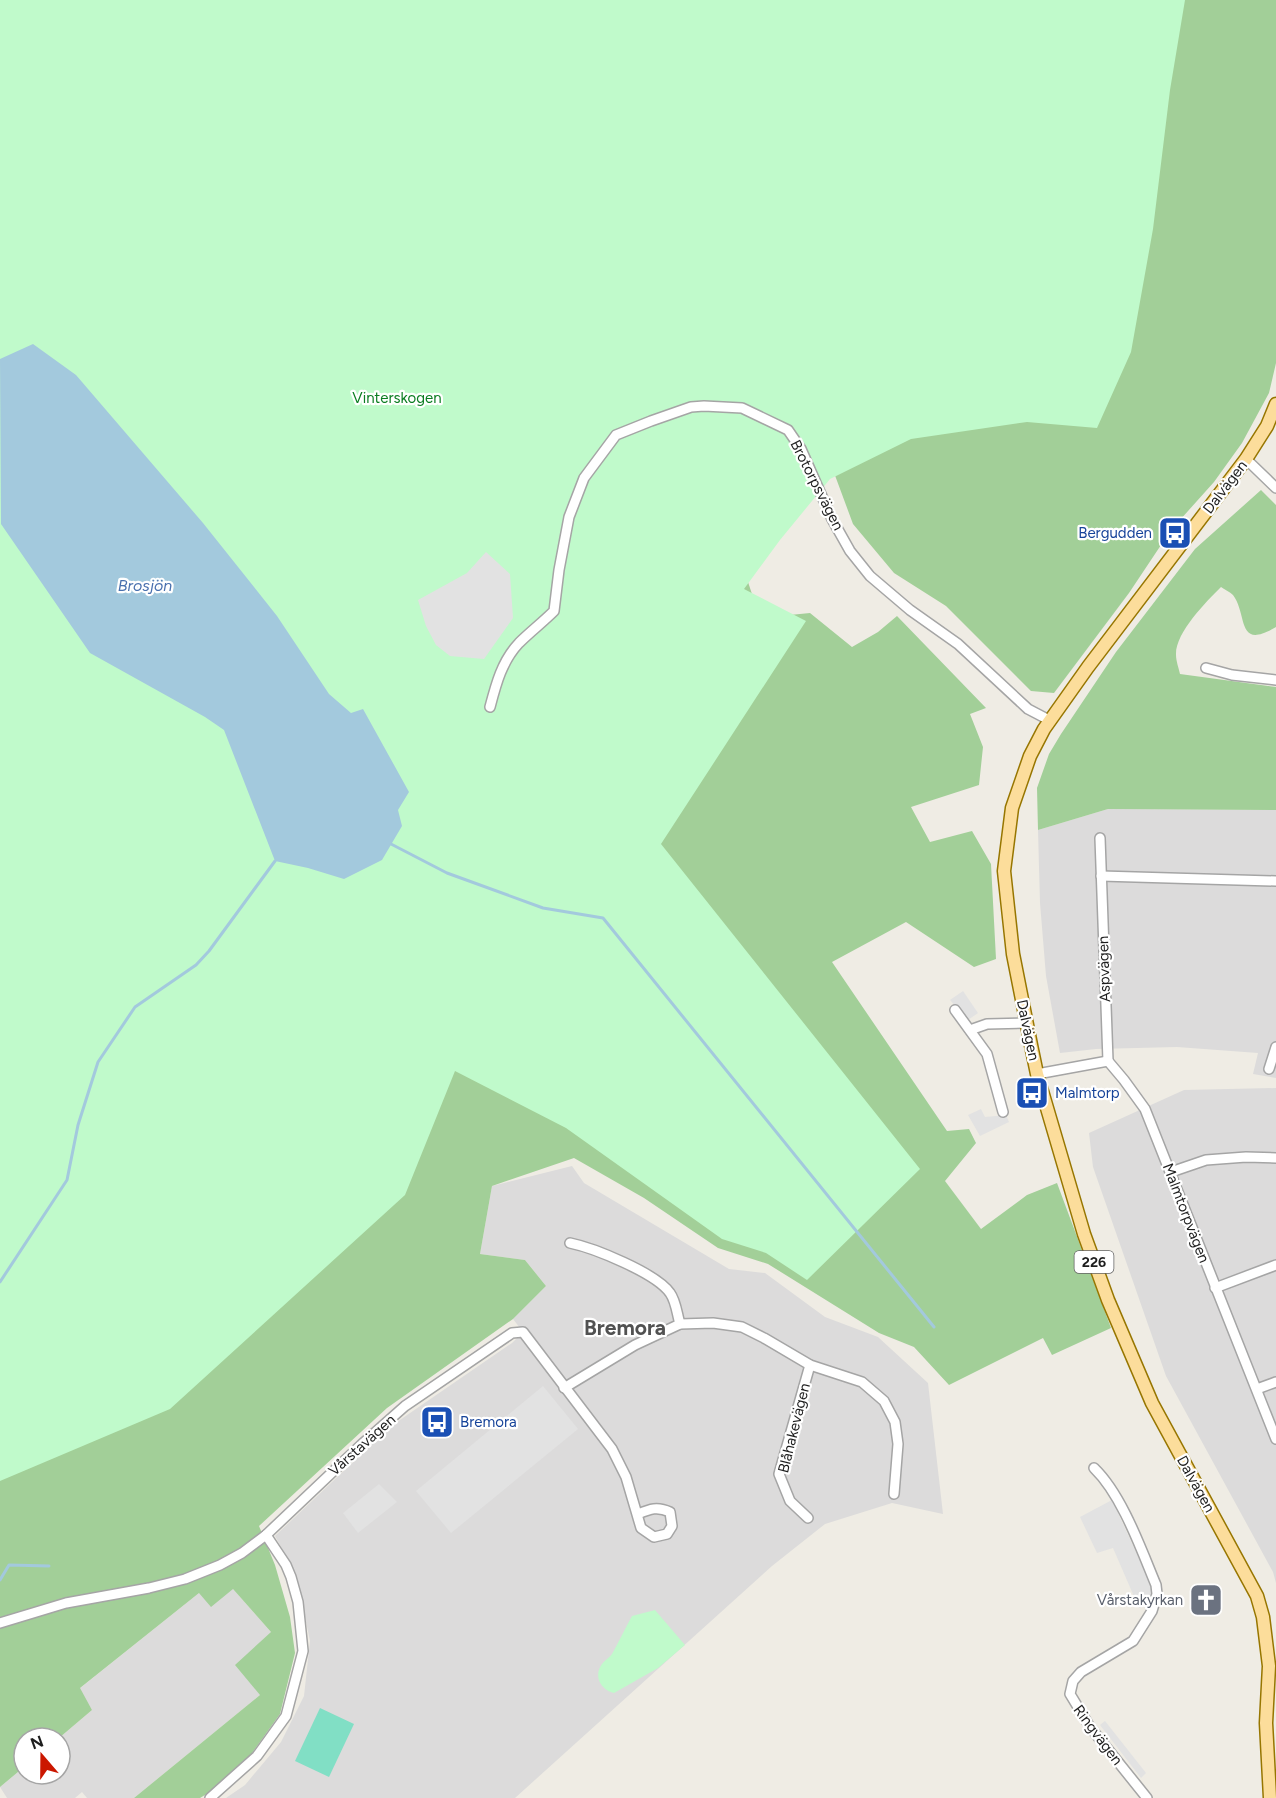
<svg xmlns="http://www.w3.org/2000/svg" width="1276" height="1798" font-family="Figtree,sans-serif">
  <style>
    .residential { fill: #dcdbdb }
    .forest { fill: #a2cf98 }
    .park { fill: #c0facb }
    .pitch { fill: #81dfc5 }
    .parking { fill: #e2e2e2 }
    .water { fill: #a3c9dd }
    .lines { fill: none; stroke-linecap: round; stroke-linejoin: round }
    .stream { stroke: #a3c9dd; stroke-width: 3 }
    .minor-casing { stroke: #a5a5a5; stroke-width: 12 }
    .major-casing { stroke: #977600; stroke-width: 15 }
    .minor { stroke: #fff; stroke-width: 9 }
    .major { stroke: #fcdd9b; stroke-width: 12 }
    .labels { text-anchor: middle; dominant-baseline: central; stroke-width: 4.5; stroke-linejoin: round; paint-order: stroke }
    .shield { fill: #fff; stroke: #626262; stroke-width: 1.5 }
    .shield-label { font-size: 14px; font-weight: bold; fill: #1e1e1e }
    .park-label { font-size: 15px; fill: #0b7d21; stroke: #fff }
    .street-label { font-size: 15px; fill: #1e1e1e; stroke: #fff }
    .transit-label { font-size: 15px; fill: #164399; stroke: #fff; text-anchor: start }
    .worship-label { font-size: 15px; fill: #5b616d; stroke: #fff; text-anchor: end }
    .water-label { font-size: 16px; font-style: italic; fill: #4970ae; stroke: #fff }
    .district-label { font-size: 21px; font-weight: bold; fill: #515151; stroke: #fff }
  </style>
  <rect width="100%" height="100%" fill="#efece4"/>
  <g class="residential">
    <path d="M1108,809l168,1v268l-23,-4 5,-21 -81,-6 -81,2 -36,4 -14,-77 -6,-73 -2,-73z"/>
    <path d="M1276,1088v495l-3,-11 -107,-196 -73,-209 -4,-34 95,-43z"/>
    <path d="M572,1166l12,17 145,86 36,4 60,44 53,20 50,46 15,131 -51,-11 -67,21 -53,42 -257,232h-289l19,-13 36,-43 23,-46 6,-55 -14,-67 -21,-38 95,-90 27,-24 115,-79 11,-11 -10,-13 33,-33 -21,-26 -45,-6 12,-68z"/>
    <path d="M233,1589l38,43 -11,63 -126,103h-47l-5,-6 -7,6h-68l-7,-11 24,-20v7h36l-1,-36 33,-28 -13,-21 120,-96z"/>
  </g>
  <g class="forest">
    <path d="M0,0h1276v363l-7,30 -27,50 -28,39 -43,48 -42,63 -75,100 -23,-2 -85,-85 -52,-33 -41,-49 -20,-54z"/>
    <path d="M1261,490l15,15v122c-40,24 -28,-12 -43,-32 -3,-3 -9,-6 -12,-8 -15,15 -46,46 -45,68 0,6 3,14 4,19l96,13v123l-168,-1 -70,21 -1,-42 12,-34 12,-20 55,-82 79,-103z"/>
    <path d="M0,521l735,22 25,75 50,-5 42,34 26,-15 19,-16 89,92 -16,6 13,33 -4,38 -68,22 19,35 42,-11 19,33 5,95 -22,8 -68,-45 -74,40 115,169 22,-2 7,14 -31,38 36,48 46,-34 30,-12 54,145 -59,27 -9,-17 -94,47 -35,-38 -35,-14 -111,-69 -50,-16 -74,-50 -70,-40 -82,28 -12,68 45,6 21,26 -33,33 -126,89 -128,118 16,39 15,52 5,36 -15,61 -28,39 -39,37 -13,8h-66l126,-103 -25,-30 36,-33 -38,-43 -22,18 -12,-14 -119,95 12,22 -33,28h-35v29l-24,20z"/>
  </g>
  <g class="park">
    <path d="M0,0h1185l-15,90 -17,139 -22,123 -34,76 -70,-6 -116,17 -81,40 -50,61 -36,49 62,32 -145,223 259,325 -113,111 -41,-27 -44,-14 -156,-111 -111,-57 -50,124 -235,214 -170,72z"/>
    <path d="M655,1610l30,35 -27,23 -44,25c-13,-3 -21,-17 -12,-29 3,-4 7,-6 10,-10 7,-13 13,-25 20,-38z"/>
  </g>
  <path class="pitch" d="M320,1708l34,16 -25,53 -34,-16z"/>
  <g class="parking">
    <path d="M486,552l24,22 3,44 -29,41 -34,-3 -14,-11 -10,-19 -8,-26 49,-27z"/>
    <path d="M963,991l15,22 -10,7 -18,-20z"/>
    <path d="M981,1109l4,8 21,-2 3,7 -29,14 -12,-21z"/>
    <path d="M543,1386l35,43 -127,104 -35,-42z"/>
    <path d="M379,1484l18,18 -39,31 -15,-20z"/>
    <path d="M1112,1500l36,78 4,14 -4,13 -9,3 -26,-60 -16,5 -17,-36z"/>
    <path d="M1105,1721l41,52 -5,5 -41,-53z"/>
  </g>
  <path class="water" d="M33,344l43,31 127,148 74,93 52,78 22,19 12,-4 46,83 -11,18 4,16 -20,34 -38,19 -36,-11 -33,-7 -51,-131 -19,-13 -115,-64 -89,-129 -1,-165z"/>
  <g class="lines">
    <g class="stream">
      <path d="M391,844l56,29 96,35 60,10 331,409"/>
      <path d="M0,1282l67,-102 11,-55 20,-63 37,-55 61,-42 13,-14 66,-90"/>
      <path d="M0,1580l9,-15 40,1"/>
    </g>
    <defs>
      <g id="minor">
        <path d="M1246,459l30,29"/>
        <path d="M1206,668l26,7 44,5"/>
        <path d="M490,707c6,-23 12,-46 29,-64 11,-11 24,-21 35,-32l5,-41 10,-53 15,-39 32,-43 35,-14 40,-14 13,-1 38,2 46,22 13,19 31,70 18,32 20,25 40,34 48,34 70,65 23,12"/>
        <path d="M1100,838l8,223"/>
        <path d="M1101,876l175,5"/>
        <path d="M955,1010l32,44 16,58"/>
        <path d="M970,1030l17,-6 39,-1"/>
        <path d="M1269,1069l7,-22"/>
        <path d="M1037,1074l71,-13 16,19 21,29 131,330"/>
        <path d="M1171,1172l35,-12 40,-3 30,1"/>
        <path d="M570,1243c24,5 86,30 100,50 6,8 7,21 10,31"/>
        <path d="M1215,1288l61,-23"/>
        <path d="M564,1388l71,-43 45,-21 33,-1 29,4 22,11 46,27 52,17 22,19 11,21 3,22 -4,50"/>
        <path d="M1257,1389l19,-7"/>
        <path d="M1094,1468c28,27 47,81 62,117l1,9 -5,17 -19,30 -52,31 -8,9 -3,13 20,33 57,71"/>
        <path d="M808,1518l-18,-17 -11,-27 31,-109"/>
        <path d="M0,1623l66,-20 83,-15 36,-9 35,-14 22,-12 24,-18 95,-90 44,-39 107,-73 11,-1 89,117 14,28 15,51 13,9 13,-3 5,-8 -2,-14c-13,-6 -20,-3 -32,2"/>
        <path d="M210,1798l47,-42 29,-40 17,-65 -5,-49 -7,-25 -5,-12 -20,-30"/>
      </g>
      <path id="major" d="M1270,1798l-4,-75 3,-57 -6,-49 -6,-21 -105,-193 -44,-103 -24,-66 -47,-160 -6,-29 -18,-91 -9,-83 8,-63 18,-52 14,-27 44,-62 158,-208 21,-33 9,-22"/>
    </defs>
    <use href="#minor" class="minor-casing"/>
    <use href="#major" class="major-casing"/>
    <use href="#minor" class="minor"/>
    <use href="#major" class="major"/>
  </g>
  <defs>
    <symbol id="bus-square" viewBox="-11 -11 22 22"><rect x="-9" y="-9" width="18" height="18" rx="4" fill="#1a4fb4" stroke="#fff"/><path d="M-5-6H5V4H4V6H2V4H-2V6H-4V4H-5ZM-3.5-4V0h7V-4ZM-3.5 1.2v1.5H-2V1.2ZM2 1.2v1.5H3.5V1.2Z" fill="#fff"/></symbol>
    <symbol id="church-square" viewBox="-11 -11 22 22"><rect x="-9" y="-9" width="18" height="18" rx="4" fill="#6b7280" stroke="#fff"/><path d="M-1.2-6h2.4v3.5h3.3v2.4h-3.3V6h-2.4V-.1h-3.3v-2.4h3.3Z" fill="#fff"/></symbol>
  </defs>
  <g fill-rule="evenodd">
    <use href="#bus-square" x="1156" y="514" width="38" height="38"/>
    <use href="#bus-square" x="1013" y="1074" width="38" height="38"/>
    <use href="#bus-square" x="418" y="1403" width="38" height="38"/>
    <use href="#church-square" x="1187" y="1581" width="38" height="38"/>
  </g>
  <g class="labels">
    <rect class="shield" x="1074.5" y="1251" width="39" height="22" rx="4.5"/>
    <g class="shield-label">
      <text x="1094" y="1262">226</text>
    </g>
    <g class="park-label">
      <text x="397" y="398">Vinterskogen</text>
    </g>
    <g class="street-label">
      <text transform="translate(817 485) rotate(63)">Brotorpsvägen</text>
      <text transform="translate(1225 487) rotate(-53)">Dalvägen</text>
      <text transform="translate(1104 969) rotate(-92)">Aspvägen</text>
      <text transform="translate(1028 1030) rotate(78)">Dalvägen</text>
      <text transform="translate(1186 1213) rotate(69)">Malmtorpvägen</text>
      <text transform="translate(794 1428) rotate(-76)">Blåhakevägen</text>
      <text transform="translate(362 1445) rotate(-42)">Vårstavägen</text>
      <text transform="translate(1196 1484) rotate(61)">Dalvägen</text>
      <text transform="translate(1098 1735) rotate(53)">Ringvägen</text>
    </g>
    <g class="transit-label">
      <text x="1152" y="533" text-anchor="end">Bergudden</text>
      <text x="1055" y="1093">Malmtorp</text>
      <text x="460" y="1422">Bremora</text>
    </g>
    <g class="worship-label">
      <text x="1183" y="1600">Vårstakyrkan</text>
    </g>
    <g class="water-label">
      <text x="145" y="585">Brosjön</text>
    </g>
    <g class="district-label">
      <text x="625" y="1327">Bremora</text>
    </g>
  </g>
  <g transform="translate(42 1756) rotate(340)"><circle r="28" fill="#ffffff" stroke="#a5a5a5" stroke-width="1.5"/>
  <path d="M0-4.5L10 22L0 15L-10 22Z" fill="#cb1700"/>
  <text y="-9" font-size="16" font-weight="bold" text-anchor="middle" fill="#1e1e1e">N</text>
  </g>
</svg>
